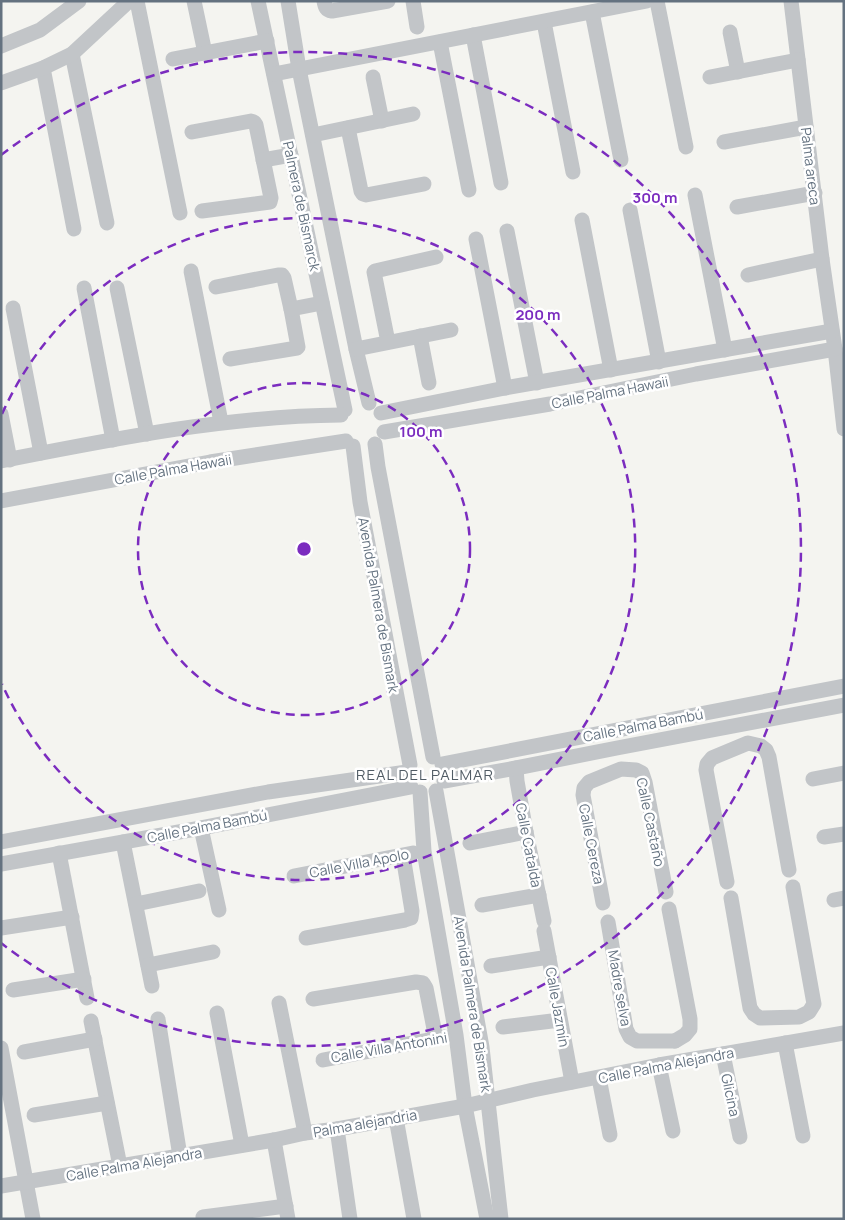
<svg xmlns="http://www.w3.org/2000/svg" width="845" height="1220" font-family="Manrope,sans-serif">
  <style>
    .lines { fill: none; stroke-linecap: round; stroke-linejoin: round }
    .minor { stroke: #c2c5c8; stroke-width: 15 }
    .ring { fill: none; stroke: #7b2cbf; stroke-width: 2.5; stroke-dasharray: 9 6 }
    .labels { text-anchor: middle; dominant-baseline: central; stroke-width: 5; stroke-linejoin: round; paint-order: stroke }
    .street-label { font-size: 14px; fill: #647280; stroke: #fff }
    .neighbourhood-label { font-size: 15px; letter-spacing: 1px; fill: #515c65; stroke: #fff }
    .centre { fill: #7b2cbf; stroke: #fff; stroke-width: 2.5 }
    .ring-label { font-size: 15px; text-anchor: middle; font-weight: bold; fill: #7b2cbf; stroke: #fff; stroke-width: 5; stroke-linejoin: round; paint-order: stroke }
  </style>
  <rect width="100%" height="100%" fill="#f4f4f0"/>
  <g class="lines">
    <g class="minor">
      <path d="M137,1l43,212"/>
      <path d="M194,1l11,52"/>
      <path d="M258,1l87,409"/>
      <path d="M288,1l11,68 57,280 13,54"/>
      <path d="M324,1c1,6 2,9 8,10l56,-10"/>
      <path d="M413,1l4,26"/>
      <path d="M657,1l29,146"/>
      <path d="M791,1l31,258 13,90 9,80"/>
      <path d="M592,12l29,148"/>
      <path d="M544,22l29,150"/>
      <path d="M730,32l8,40"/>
      <path d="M473,35l28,148"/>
      <path d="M440,42l29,148"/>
      <path d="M1,46l39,-16 39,-29"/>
      <path d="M72,54l35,169"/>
      <path d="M173,59l94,-18"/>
      <path d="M43,68l31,161"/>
      <path d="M274,74l373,-73"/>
      <path d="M373,77l9,44"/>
      <path d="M710,77l88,-17"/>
      <path d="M1,83l42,-15 29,-14 57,-53"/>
      <path d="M348,128l13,63 2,3 3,1 58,-11"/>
      <path d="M192,132l59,-11 3,1 2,3 15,73 -1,4 -68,9"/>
      <path d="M313,135l100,-21"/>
      <path d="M724,142l82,-15"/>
      <path d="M263,160l28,-5"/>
      <path d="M695,195l30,155"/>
      <path d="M737,207l78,-14"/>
      <path d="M630,210l29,152"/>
      <path d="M582,220l29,150"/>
      <path d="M507,231l30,152"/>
      <path d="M476,239l29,149"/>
      <path d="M191,271l30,151"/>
      <path d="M748,275l74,-16"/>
      <path d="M216,287l62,-12h4l2,3 7,31 7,38 -1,1 -67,11"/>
      <path d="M84,288l29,152"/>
      <path d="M117,288l30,146"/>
      <path d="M13,308l28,145"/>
      <path d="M291,309l31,-6"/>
      <path d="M420,336l9,47"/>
      <path d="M388,342l-14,-70 1,-1 61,-14"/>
      <path d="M356,349l95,-19"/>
      <path d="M381,413l124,-25 327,-57"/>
      <path d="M1,414l9,46"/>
      <path d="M384,432l166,-28 146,-30 139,-25"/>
      <path d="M375,444l3,23 55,290"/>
      <path d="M353,446l7,56 50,263"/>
      <path d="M1,461c112,-22 226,-45 340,-46"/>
      <path d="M1,501l209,-39 136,-21"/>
      <path d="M442,764l402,-78"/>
      <path d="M516,768l1,13 9,51 18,89"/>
      <path d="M813,779l31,-6"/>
      <path d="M444,781l72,-13 101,-20 227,-43"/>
      <path d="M436,791l46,256 19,172"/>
      <path d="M420,792l4,59 32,184 9,71 22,113"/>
      <path d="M201,828l18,82"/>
      <path d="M824,837l20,-3"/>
      <path d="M1,842l267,-50 139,-20"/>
      <path d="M123,842l29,144"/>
      <path d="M470,843l56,-11"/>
      <path d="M59,853l28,145"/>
      <path d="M1,864l200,-36 210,-41"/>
      <path d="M294,876l119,-23"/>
      <path d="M727,882l-21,-112 1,-6 5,-6 36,-15 13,3 5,4 3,7 20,113"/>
      <path d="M731,898l19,110 4,6 6,4 39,-1 10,-5 5,-8 -21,-117"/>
      <path d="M834,900l10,-2"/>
      <path d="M603,903l-20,-108 1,-7 5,-6 32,-13 15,1 6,3 3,9 21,110"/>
      <path d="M136,904l63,-13"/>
      <path d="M482,905l57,-10"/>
      <path d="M669,909l21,110v10l-5,6 -10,6"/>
      <path d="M608,922l18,107 4,8 7,4h38"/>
      <path d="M1,928l71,-11"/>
      <path d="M544,931l28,151"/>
      <path d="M306,938l99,-18 6,-2 1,-7 -9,-55"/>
      <path d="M148,965l65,-13"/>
      <path d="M491,966l58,-9"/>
      <path d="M13,990l71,-11"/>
      <path d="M313,999l103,-17 7,1 3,5 10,51"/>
      <path d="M279,1003l26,130"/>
      <path d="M217,1013l25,132"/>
      <path d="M158,1019l22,137"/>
      <path d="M91,1021l29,145"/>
      <path d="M503,1027l57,-7"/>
      <path d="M785,1043l18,93"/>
      <path d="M1,1048l32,171"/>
      <path d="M24,1052l71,-13"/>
      <path d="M723,1054l17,83"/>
      <path d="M323,1060l121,-23"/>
      <path d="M659,1065l14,66"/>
      <path d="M599,1078l11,57"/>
      <path d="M34,1115l73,-12"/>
      <path d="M396,1118l18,101"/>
      <path d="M337,1129l13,90"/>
      <path d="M274,1140l14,79"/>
      <path d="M1,1186l273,-46 31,-7 32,-4 128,-23 68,-16 126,-25 185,-32"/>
      <path d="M203,1217l83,-11"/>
    </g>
  </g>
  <g class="ring">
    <circle cx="304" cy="549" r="166"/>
    <path d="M2 414A331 331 0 1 1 2 684"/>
    <path d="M1 155A497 497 0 1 1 1 943"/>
  </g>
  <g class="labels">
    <g class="street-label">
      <text transform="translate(811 166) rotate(83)">Palma areca</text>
      <text transform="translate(302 206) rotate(78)">Palmera de Bismarck</text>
      <text transform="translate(610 392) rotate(-11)">Calle Palma Hawaii</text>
      <text transform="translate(173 469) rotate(-10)">Calle Palma Hawaii</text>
      <text transform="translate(379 605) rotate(80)">Avenida Palmera de Bismark</text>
      <text transform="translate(643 725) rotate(-11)">Calle Palma Bambú</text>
      <text transform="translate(651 822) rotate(78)">Calle Castaño</text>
      <text transform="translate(207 826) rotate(-11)">Calle Palma Bambú</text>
      <text transform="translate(592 844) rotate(79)">Calle Cereza</text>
      <text transform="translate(529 845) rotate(79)">Calle Catalda</text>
      <text transform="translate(359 863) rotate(-11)">Calle Villa Apolo</text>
      <text transform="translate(620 988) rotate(80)">Madre selva</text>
      <text transform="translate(473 1004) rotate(81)">Avenida Palmera de Bismark</text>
      <text transform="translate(558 1007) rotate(80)">Calle Jazmín</text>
      <text transform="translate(389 1047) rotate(-10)">Calle Villa Antonini</text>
      <text transform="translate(666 1065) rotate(-11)">Calle Palma Alejandra</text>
      <text transform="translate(731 1095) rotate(78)">Glicina</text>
      <text transform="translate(365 1123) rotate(-10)">Palma alejandria</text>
      <text transform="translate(134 1164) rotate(-10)">Calle Palma Alejandra</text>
    </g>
    <g class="neighbourhood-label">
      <text x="425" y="774">REAL DEL PALMAR</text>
    </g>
  </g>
  <circle cx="304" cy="549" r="8" class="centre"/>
  <g class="ring-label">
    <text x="655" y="203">300 m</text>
    <text x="538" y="320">200 m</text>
    <text x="421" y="437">100 m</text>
  </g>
  <rect width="845" height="1220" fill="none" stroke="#647280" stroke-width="5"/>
</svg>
